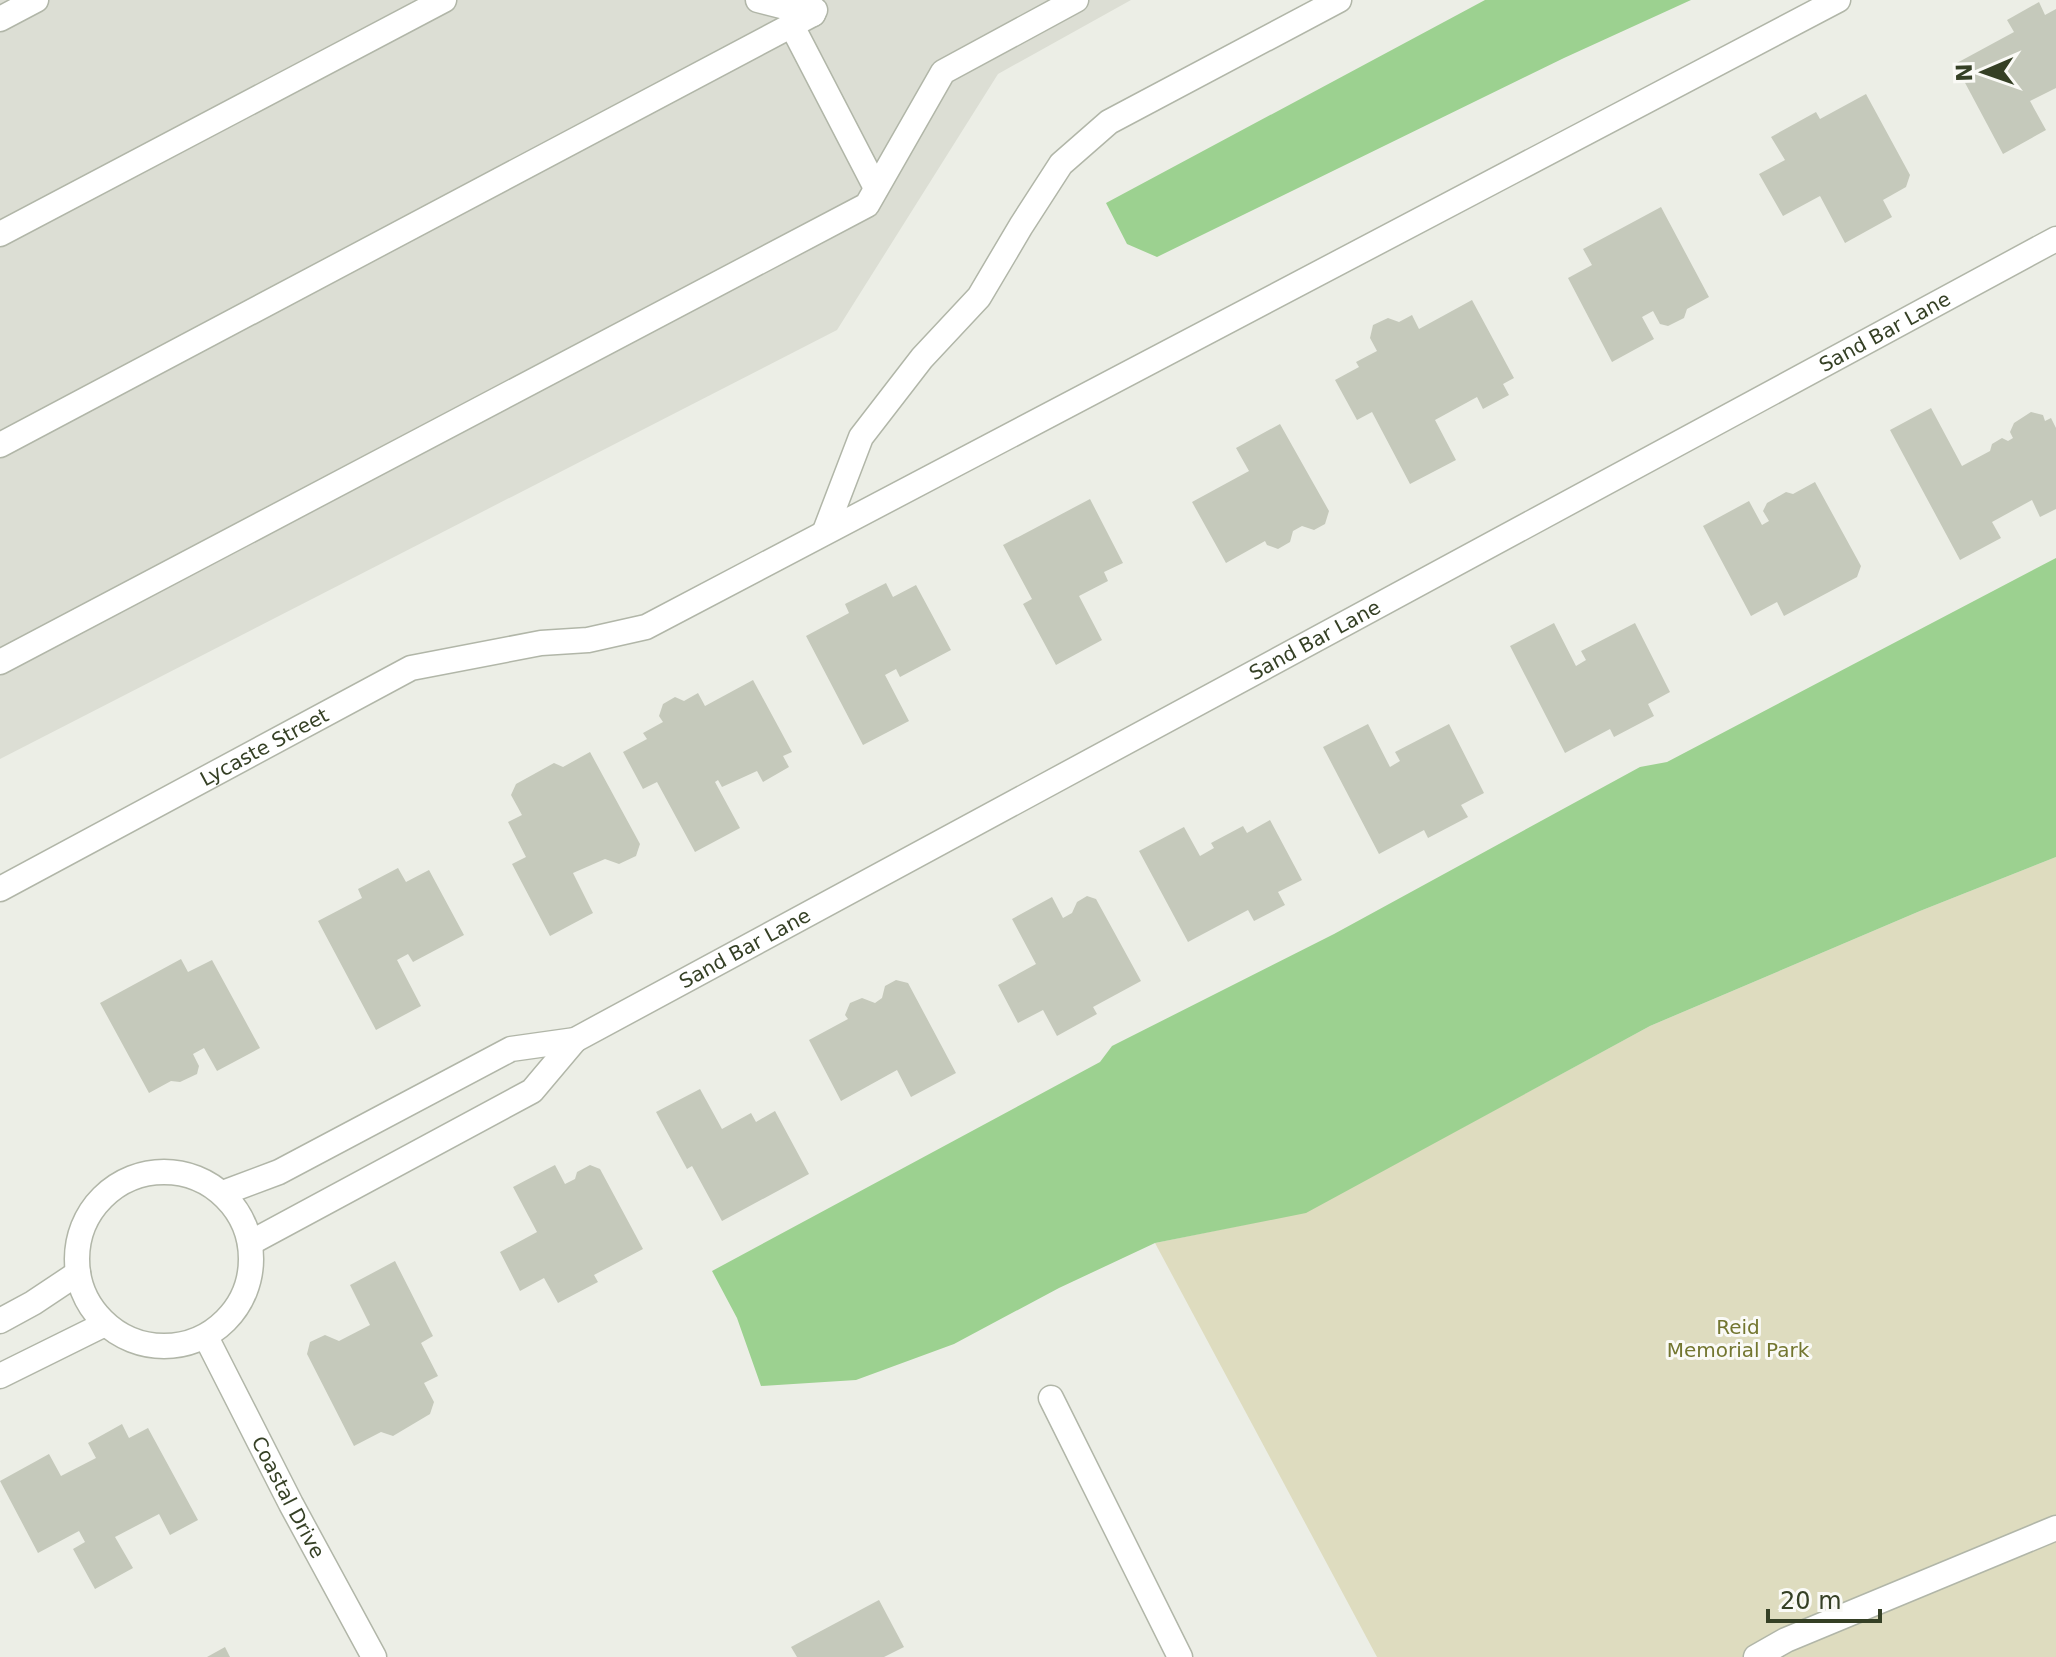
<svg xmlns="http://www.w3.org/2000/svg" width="2056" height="1657" font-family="'DejaVu Sans',sans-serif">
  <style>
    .built { fill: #dcded4 }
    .green { fill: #dedcbf }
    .water { fill: #9cd190 }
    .building { fill: #c5c9bb }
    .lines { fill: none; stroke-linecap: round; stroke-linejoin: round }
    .minor-casing { stroke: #b1b6a8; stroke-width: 27 }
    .minor { stroke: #fff; stroke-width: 24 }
    .labels { text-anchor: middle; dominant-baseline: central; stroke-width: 6; stroke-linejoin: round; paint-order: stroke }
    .street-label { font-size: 20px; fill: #354025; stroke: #fafaf6 }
    .park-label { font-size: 20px; fill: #737630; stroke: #fafaf6 }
  </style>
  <rect width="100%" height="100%" fill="#eceee6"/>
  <path class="built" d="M0,0h1131l-133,74 -161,256 -837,429z"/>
  <path class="green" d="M2056,857v800h-679l-222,-414 151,-31 344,-186 270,-115z"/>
  <g class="water">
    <path d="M1485,0h206l-127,58 -407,199 -30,-13 -21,-41z"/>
    <path d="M2056,558v299l-136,54 -270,115 -344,187 -151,30 -96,45 -105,56 -98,36 -95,6 -24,-68 -25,-47 388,-209 12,-16 222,-112 306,-167 27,-5z"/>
  </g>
  <g class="building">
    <path d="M2039,2l6,13 11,-6v79l-26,13 16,29 -43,24 -48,-90 59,-32 -7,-12z"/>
    <path d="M1866,94l44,81 -4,12 -23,13 9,17 -47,26 -25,-47 -37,20 -24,-42 26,-14 -14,-23 45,-25 4,7z"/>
    <path d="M1661,207l48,90 -22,12 -3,9 -16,8 -8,-2 -7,-13 -11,6 12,22 -42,23 -44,-84 24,-13 -9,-16z"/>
    <path d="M1472,300l42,78 -11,6 6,11 -26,14 -6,-12 -42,23 21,40 -46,24 -38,-72 -15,8 -22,-40 24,-13 -3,-5 21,-11 -7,-13 3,-13 15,-7 11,4 13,-7 7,14z"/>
    <path d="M1931,408l31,58 28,-15 2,-7 10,-6 6,3 5,-3 -3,-6 4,-9 17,-11 12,3 2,6 6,-3 5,10v81l-16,8 -8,-17 -40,22 9,16 -41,22 -70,-130z"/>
    <path d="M1280,424l49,87 -4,13 -11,6 -12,-4 -9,5 -3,11 -12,7 -11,-4 -2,-4 -39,22 -34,-61 57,-31 -13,-23z"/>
    <path d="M1815,482l46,84 -4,11 -73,39 -7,-14 -26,14 -48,-90 46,-25 13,24 7,-4 -6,-10 4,-8 19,-11 7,2z"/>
    <path d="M1090,499l33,64 -19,9 4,9 -29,15 23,44 -46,25 -33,-61 9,-5 -29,-54z"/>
    <path d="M886,583l7,14 23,-12 35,65 -51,27 -4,-8 -11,6 24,46 -46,24 -57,-109 43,-23 -4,-9z"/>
    <path d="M1554,623l22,43 10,-6 -5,-9 54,-28 35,69 -22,12 6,12 -40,21 -4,-8 -45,24 -55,-107z"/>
    <path d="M753,680l39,72 -9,4 6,11 -26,15 -6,-11 -35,16 -4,-7 -3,2 25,46 -45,24 -38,-70 -14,7 -20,-37 24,-13 -4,-6 20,-11 -4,-6 4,-12 12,-7 9,4 14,-8 7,13z"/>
    <path d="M1368,724l22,43 10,-6 -5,-9 54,-28 35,69 -23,12 7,12 -40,21 -4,-8 -45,24 -56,-107z"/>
    <path d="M590,752l50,92 -4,12 -17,8 -14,-5 -32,14 20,40 -43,23 -38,-72 14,-7 -18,-35 14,-7 -11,-20 5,-11 38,-21 9,4z"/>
    <path d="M1270,820l32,60 -24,12 7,13 -31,16 -6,-11 -60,32 -49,-91 45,-24 16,29 14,-8 -3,-5 32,-17 4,7z"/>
    <path d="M398,868l8,14 23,-12 35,65 -51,27 -5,-8 -11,6 24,46 -45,24 -58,-109 44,-23 -4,-9z"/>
    <path d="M1087,896l9,3 45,82 -48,26 4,7 -40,22 -14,-26 -25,13 -20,-38 38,-21 -24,-45 40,-22 11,21 9,-5 5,-11z"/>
    <path d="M181,959l7,13 24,-12 48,88 -43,23 -13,-23 -11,6 6,12 -2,8 -17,8 -9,-1 -22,12 -49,-90z"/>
    <path d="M896,980l12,3 48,90 -45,24 -14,-27 -56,31 -32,-61 39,-21 -3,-4 5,-12 12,-5 13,5 7,-5 3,-12z"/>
    <path d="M700,1089l22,40 29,-16 5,9 19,-11 34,63 -87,47 -30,-55 -5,3 -31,-57z"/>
    <path d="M555,1165l10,19 10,-5 2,-7 13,-7 10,4 43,80 -49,26 4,7 -40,21 -14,-25 -24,13 -20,-39 37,-20 -24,-45z"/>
    <path d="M395,1261l38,75 -12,7 17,33 -14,7 10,19 -4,12 -37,22 -12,-4 -27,14 -47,-92 3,-12 15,-7 14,6 31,-16 -20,-40z"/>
    <path d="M122,1424l7,14 19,-10 50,92 -28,15 -11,-21 -44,23 18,31 -38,21 -22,-40 12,-7 -6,-11 -41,22 -38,-72 49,-27 12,22 35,-18 -8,-15z"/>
    <path d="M879,1600l25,47 -20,10h-87l-6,-10z"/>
    <path d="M225,1647l5,10h-23z"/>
  </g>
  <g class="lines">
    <defs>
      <g id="minor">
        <path d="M758,0l55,14 2,-4"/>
        <path d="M0,19l36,-19"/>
        <path d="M791,24l85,164"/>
        <path d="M0,234l444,-234"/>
        <path d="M0,445l813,-431"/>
        <path d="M825,531l36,-94 61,-79 57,-61 42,-71 40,-62 48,-42 230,-122"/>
        <path d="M0,662l867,-457 76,-133 133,-72"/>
        <path id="s1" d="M0,889l411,-221 130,-25 47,-3 58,-13 1192,-627"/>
        <circle cx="164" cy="1259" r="87"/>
        <path id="s2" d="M223,1193l56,-21 232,-123 64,-9 1481,-801"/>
        <path d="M250,1243l282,-152 43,-51"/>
        <path d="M0,1321l33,-18 45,-30"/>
        <path id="s3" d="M206,1337l85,167 83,153"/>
        <path d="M0,1376l105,-52"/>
        <path d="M1051,1398l129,259"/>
        <path d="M1756,1657l30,-17 270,-112"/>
      </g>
    </defs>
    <use href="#minor" class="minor-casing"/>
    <use href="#minor" class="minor"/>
  </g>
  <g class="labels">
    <g class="street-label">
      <text stroke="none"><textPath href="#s2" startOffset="1876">Sand Bar Lane</textPath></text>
      <text stroke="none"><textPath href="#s2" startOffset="1228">Sand Bar Lane</textPath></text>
      <text stroke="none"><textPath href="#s1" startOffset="300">Lycaste Street</textPath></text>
      <text stroke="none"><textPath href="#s2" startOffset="580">Sand Bar Lane</textPath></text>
      <text stroke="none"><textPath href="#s3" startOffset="180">Coastal Drive</textPath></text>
    </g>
    <g class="park-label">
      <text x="1738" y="1327">Reid<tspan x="1738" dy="23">Memorial Park</tspan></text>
    </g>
  </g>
  <g transform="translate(1984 72) rotate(268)" stroke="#fafaf6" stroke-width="6" paint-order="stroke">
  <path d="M0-6L14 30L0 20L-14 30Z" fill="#354025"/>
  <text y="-12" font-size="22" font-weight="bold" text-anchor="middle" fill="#354025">N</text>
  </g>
  <path d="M1768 1609v12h112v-12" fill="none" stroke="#354025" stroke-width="4"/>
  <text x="1780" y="1609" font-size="24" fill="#354025" stroke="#fafaf6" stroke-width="6" paint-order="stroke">20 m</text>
</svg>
